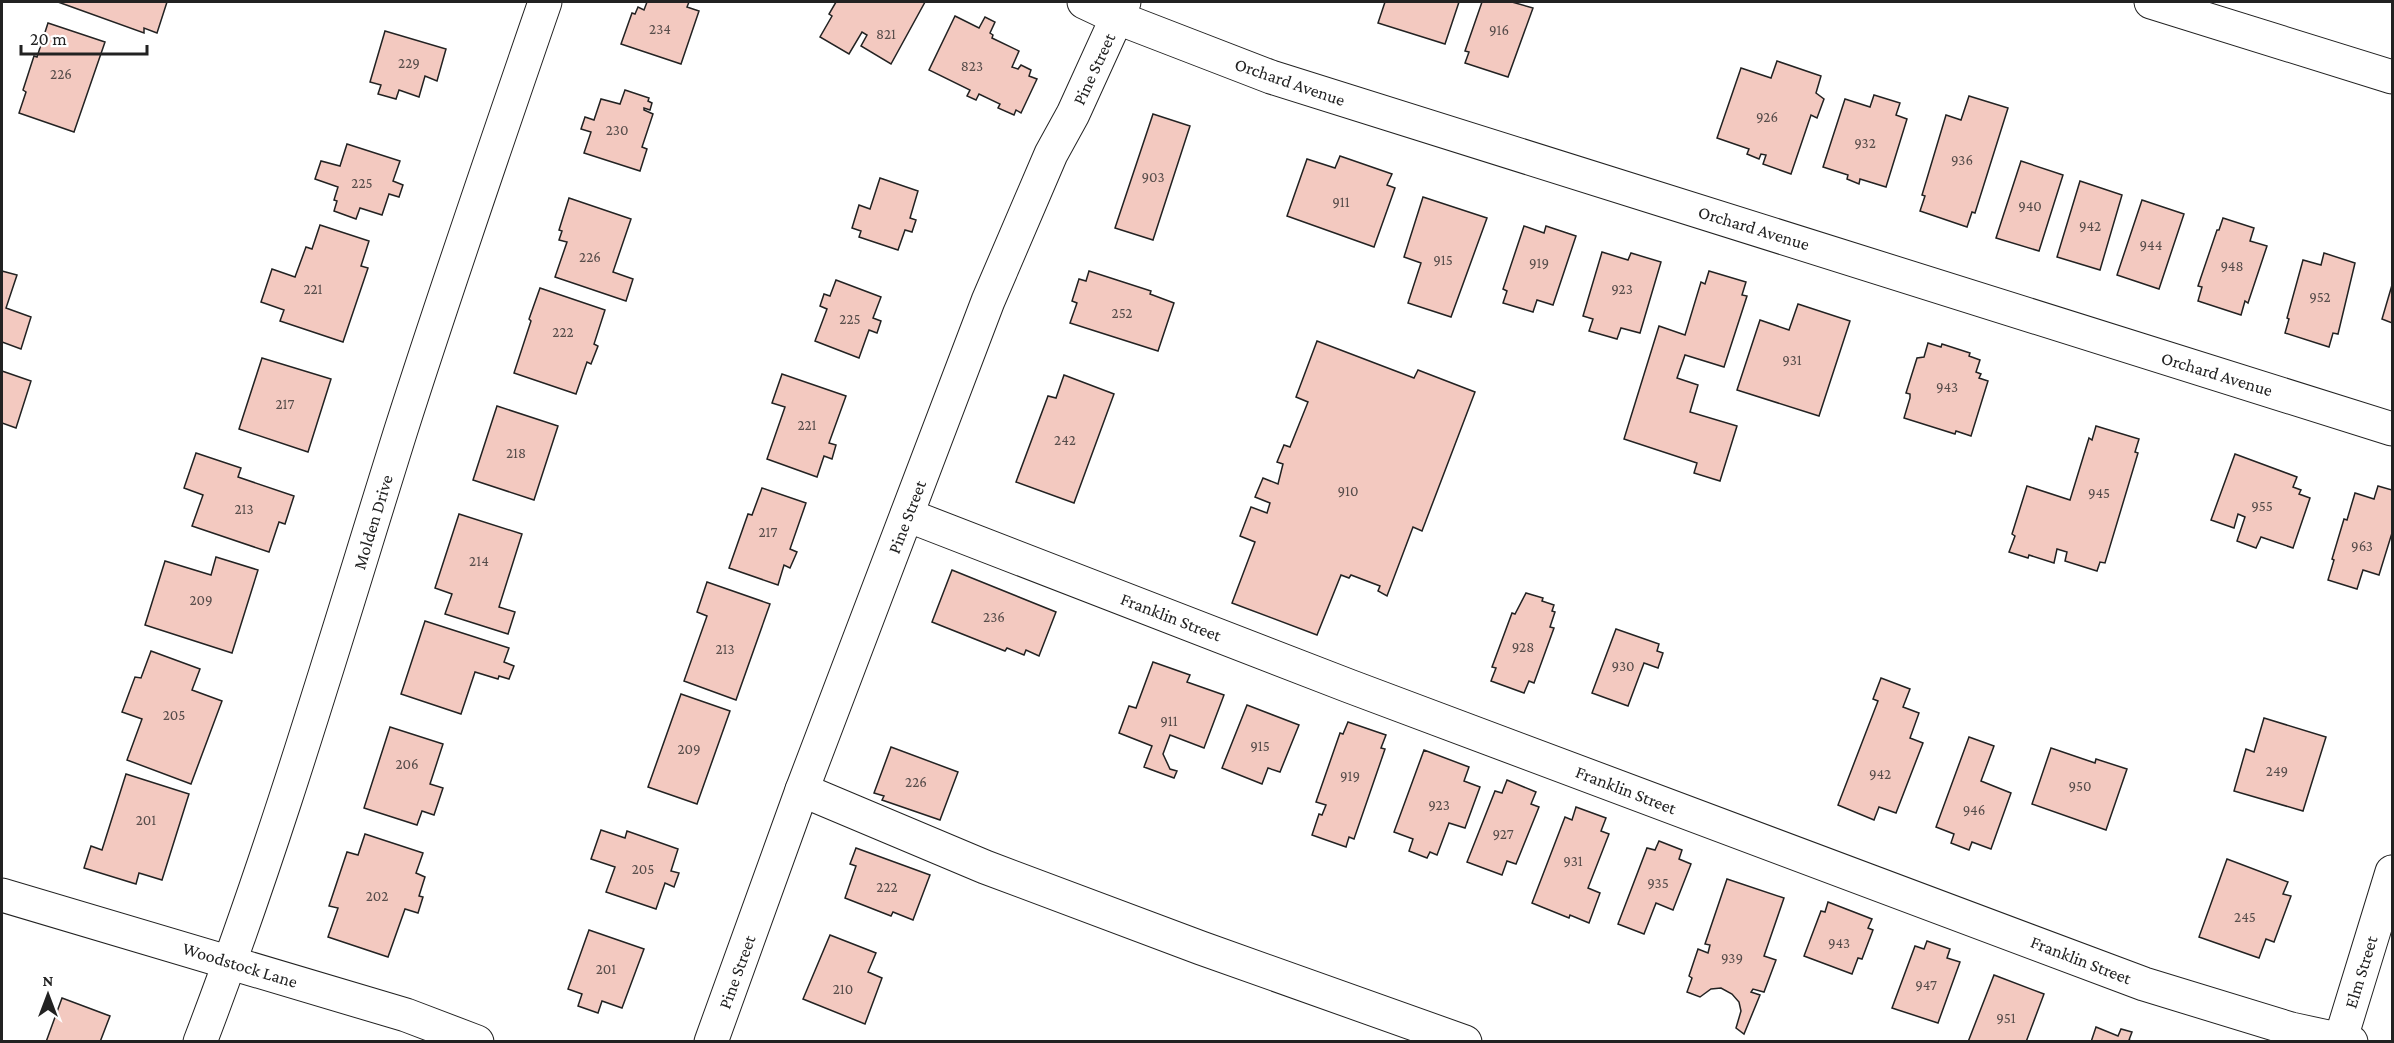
<svg xmlns="http://www.w3.org/2000/svg" width="2394" height="1043" font-family="'Crimson Pro',serif">
  <style>
    .building { fill: #f3c9c0; stroke: #222; stroke-width: 1.5 }
    .lines { fill: none; stroke-linecap: round; stroke-linejoin: round }
    .minor-casing { stroke: #222; stroke-width: 35 }
    .minor { stroke: #fff; stroke-width: 33 }
    .labels { text-anchor: middle; dominant-baseline: central; stroke-width: 4.5; stroke-linejoin: round; paint-order: stroke }
    .number-label { font-size: 15px; fill: #564c4a }
    .street-label { font-size: 18px; fill: #222; stroke: #fff }
  </style>
  <rect width="100%" height="100%" fill="#fff"/>
  <g class="building">
    <path d="M58,2h109l-10,31 -13,-5v5z"/>
    <path d="M647,2h42l-2,5 12,4 -18,53 -60,-20 11,-31 3,1 3,-7 6,3z"/>
    <path d="M836,2h89l-34,62 -30,-18 6,-11 -5,-3 -13,22 -29,-17 12,-21 -3,-2z"/>
    <path d="M1385,2h74l-14,42 -67,-21z"/>
    <path d="M1482,2h30l21,6 -25,69 -43,-14 4,-11 -4,-1z"/>
    <path d="M955,16l24,12 6,-11 10,5 -5,11 3,2 -1,3 27,13 -7,16 6,2 3,-4 10,5 -2,6 8,3 -16,34 -5,-3 -2,5 -16,-7 2,-4 -21,-10 -3,6 -9,-4 3,-6 -41,-20z"/>
    <path d="M48,23l57,19 -31,90 -55,-19 7,-21 -3,-2 11,-34 3,1z"/>
    <path d="M385,31l61,18 -9,32 -12,-5 -6,21 -20,-7 -3,9 -18,-5 3,-9 -11,-3z"/>
    <path d="M1777,61l44,15 -5,17 8,6 -7,19 -6,-3 -20,59 -28,-10 3,-9 -5,-1 -2,5 -12,-5 2,-5 -32,-11 24,-70 30,10z"/>
    <path d="M625,90l24,8 -1,3 4,2 -2,7 -6,-2v2l9,4 -11,33 5,2 -7,22 -56,-18 7,-21 -10,-3 4,-12 9,3 7,-21 19,5z"/>
    <path d="M1874,95l26,8 -4,12 11,4 -21,68 -26,-8 -1,5 -12,-5 1,-4 -25,-8 22,-68 25,8z"/>
    <path d="M1969,96l39,12 -33,105 -3,-1 -5,15 -47,-16 5,-15 -3,-1 24,-80 15,5z"/>
    <path d="M1153,114l37,12 -37,114 -38,-12z"/>
    <path d="M347,144l53,17 -7,20 10,4 -4,12 -10,-3 -7,21 -22,-7 -4,11 -22,-8 3,-10 -3,-1 4,-13 -23,-8 6,-18 19,5z"/>
    <path d="M1340,156l52,18 -5,11 8,3 -21,59 -87,-31 20,-57 28,9z"/>
    <path d="M2021,161l42,14 -24,76 -43,-13z"/>
    <path d="M880,178l38,13 -8,27 6,2 -4,12 -7,-2 -7,20 -39,-13 2,-6 -9,-3 7,-23 11,4z"/>
    <path d="M2080,181l42,14 -22,75 -43,-13z"/>
    <path d="M1423,197l64,21 -36,99 -43,-14 13,-40 -17,-6z"/>
    <path d="M569,198l62,21 -18,53 20,7 -7,22 -71,-24 12,-35 -8,-2 3,-9 -3,-1z"/>
    <path d="M2142,200l42,14 -25,75 -42,-14z"/>
    <path d="M2223,218l31,10 -4,13 17,5 -19,57 -3,-2 -4,14 -43,-14 4,-14 -4,-1 19,-56h2z"/>
    <path d="M320,225l49,16 -8,25 7,2 -25,74 -63,-21 4,-11 -23,-8 11,-33 23,8 11,-30 6,2z"/>
    <path d="M1524,226l20,7 2,-7 30,10 -23,69 -16,-5 -4,12 -30,-9 4,-12 -4,-2z"/>
    <path d="M1602,252l26,8 3,-7 30,9 -21,71 -19,-5 -4,11 -28,-8 4,-12 -10,-3z"/>
    <path d="M2324,253l31,10 -17,71 -5,-1 -4,14 -44,-14 4,-14 -2,-1 16,-58 18,5z"/>
    <path d="M2,271l15,4 -11,33 25,9 -10,32 -19,-7z"/>
    <path d="M1089,271l62,20 -1,3 24,9 -16,48 -88,-28 7,-20 -5,-2 7,-22 7,2z"/>
    <path d="M1709,271l37,11 -4,13 5,1 -23,71 -39,-12 -8,23 21,7 -8,27 47,14 -17,55 -26,-8 3,-10 -73,-24 35,-113 26,9 16,-53 4,2z"/>
    <path d="M836,280l45,17 -8,21 8,3 -4,12 -8,-3 -10,28 -44,-17 12,-32 -7,-3 4,-12 6,2z"/>
    <path d="M2392,285v38l-10,-4z"/>
    <path d="M540,288l65,22 -11,34 4,2 -7,18 -4,-2 -11,32 -62,-21 17,-52 -2,-2z"/>
    <path d="M1798,304l52,17 -31,95 -82,-26 23,-70 29,10z"/>
    <path d="M1317,341l97,37 4,-8 57,22 -53,139 -9,-4 -26,69 -9,-5 2,-5 -29,-11 -2,3 -8,-3 -24,60 -85,-32 23,-61 -15,-6 11,-29 16,6 3,-10 -15,-6 8,-19 15,6 5,-20 -6,-2 7,-17 6,2 18,-45 -12,-5z"/>
    <path d="M1928,343l13,4 1,-3 28,9 -1,3 11,4 -4,12 5,2 -2,4 9,3 -17,55 -15,-5 -1,3 -51,-16 6,-20v-4l-4,-1 11,-35 7,-1z"/>
    <path d="M262,358l69,21 -23,73 -69,-23z"/>
    <path d="M2,371l29,10 -15,47 -14,-5z"/>
    <path d="M782,374l64,22 -17,47 7,2 -4,14 -8,-3 -7,21 -50,-18 18,-52 -13,-4z"/>
    <path d="M1064,375l50,19 -40,109 -58,-21 32,-86 8,2z"/>
    <path d="M497,406l61,20 -24,74 -61,-20z"/>
    <path d="M2096,426l43,13 -4,13 3,1 -33,110 -5,-1 -3,9 -32,-10 2,-9 -10,-3 -3,14 -25,-8 -1,3 -19,-6 6,-16 -3,-2 15,-48 43,14 19,-62 3,2z"/>
    <path d="M196,453l45,15 -3,9 56,19 -9,28 -6,-2 -10,30 -77,-26 11,-31 -19,-7z"/>
    <path d="M2235,454l62,23 -4,10 8,3 -2,4 11,4 -17,50 -32,-11 -5,11 -19,-7 8,-24 -7,-3 -4,14 -23,-8z"/>
    <path d="M2378,486l14,4v43l-13,42 -16,-5 -6,19 -29,-9 6,-20 -2,-1 12,-40 3,1 8,-27 19,6z"/>
    <path d="M762,488l44,15 -16,46 7,3 -7,16 -6,-3 -6,20 -49,-17 19,-54 4,1z"/>
    <path d="M459,514l63,20 -23,73 16,5 -7,22 -63,-20 7,-20 -17,-6z"/>
    <path d="M216,557l42,13 -26,83 -87,-28 20,-64 46,14z"/>
    <path d="M952,570l104,42 -17,44 -13,-6 -2,5 -17,-7 -2,3 -73,-29z"/>
    <path d="M707,582l63,22 -34,96 -52,-19 23,-65 -10,-4z"/>
    <path d="M1526,593l17,5 -1,3 12,4 -2,6 3,1 -5,15 4,1 -20,55 -5,-2 -5,12 -33,-12 5,-13 -4,-1 20,-54 3,1z"/>
    <path d="M425,621l84,27 -5,14 10,4 -5,13 -10,-3 -1,3 -23,-7 -14,42 -60,-20z"/>
    <path d="M1616,629l43,15 -2,7 6,2 -5,15 -14,-5 -16,43 -36,-13z"/>
    <path d="M151,651l49,18 -8,21 30,11 -31,83 -64,-24 15,-41 -20,-7 13,-35 6,1z"/>
    <path d="M1153,662l37,13 -3,7 37,13 -20,53 -34,-13 -7,19 7,15 7,2 -3,7 -30,-11 8,-21 -33,-13 10,-27 7,2z"/>
    <path d="M1881,678l29,11 -7,18 16,6 -9,25 13,5 -27,70 -17,-6 -5,13 -36,-15 40,-104 -5,-2z"/>
    <path d="M681,694l49,17 -33,93 -49,-17z"/>
    <path d="M1247,705l52,20 -19,47 -12,-4 -6,16 -40,-16z"/>
    <path d="M2264,718l62,19 -23,74 -69,-20 12,-42 8,3z"/>
    <path d="M1348,722l38,13 -5,13 4,1 -31,90 -5,-2 -3,10 -34,-12 7,-21 3,1 4,-10 -10,-3 24,-69 3,1z"/>
    <path d="M390,727l53,17 -13,40 13,4 -9,27 -12,-4 -5,14 -53,-17z"/>
    <path d="M1969,737l25,9 -13,35 30,12 -20,56 -19,-7 -3,8 -18,-7 3,-9 -18,-7z"/>
    <path d="M891,747l67,25 -18,48 -58,-20 2,-4 -10,-3z"/>
    <path d="M2051,748l44,15 1,-4 31,10 -21,61 -74,-26z"/>
    <path d="M1424,750l45,17 -5,14 16,6 -15,41 -16,-5 -12,32 -7,-3 -3,6 -18,-7 4,-12 -19,-7z"/>
    <path d="M126,774l63,20 -27,86 -23,-7 -3,11 -52,-16 7,-22 11,4z"/>
    <path d="M1507,780l29,12 -5,12 8,3 -23,57 -9,-3 -5,14 -35,-13 28,-71 7,2z"/>
    <path d="M1576,807l30,11 -5,13 8,3 -21,54 12,5 -11,30 -19,-8 -1,3 -37,-15 33,-86 7,3z"/>
    <path d="M601,830l24,8 2,-7 51,18 -7,22 8,2 -5,14 -9,-4 -9,26 -50,-17 9,-25 -24,-8z"/>
    <path d="M365,834l58,19 -7,20 9,4 -6,19 4,1 -5,16 -13,-4 -17,48 -60,-20 10,-29 -9,-2 18,-54 11,3z"/>
    <path d="M1659,841l23,9 -3,9 12,5 -18,46 -17,-7 -12,31 -26,-10 29,-76 8,2z"/>
    <path d="M856,848l74,27 -17,45 -20,-8 -2,4 -46,-18 11,-32 -6,-2z"/>
    <path d="M2227,859l61,23 -5,12 8,2 -17,46 -8,-3 -7,19 -60,-21z"/>
    <path d="M1727,879l57,19 -20,58 12,4 -12,32 -11,-3 -2,3 9,3 -16,39 -8,-6 5,-17 -2,-9 -7,-8 -11,-6 -10,1 -11,8 -13,-5 5,-14 -3,-2 9,-27 10,4 2,-8 -5,-1z"/>
    <path d="M1828,902l44,17 -4,9 5,2 -11,29 -4,-1 -6,16 -48,-18 17,-45 4,1z"/>
    <path d="M589,930l55,19 -22,59 -20,-7 -4,12 -20,-7 4,-12 -14,-5z"/>
    <path d="M830,935l46,18 -8,19 14,6 -17,46 -62,-25z"/>
    <path d="M1927,941l23,8 -3,9 13,4 -22,61 -46,-15 23,-62 9,3z"/>
    <path d="M1994,975l50,19 -18,48h-58z"/>
    <path d="M62,998l48,18 -10,26h-54z"/>
    <path d="M2096,1027l22,9 3,-7 11,3 -3,8 5,2h-43z"/>
  </g>
  <g class="lines">
    <defs>
      <g id="minor">
        <path d="M1084,2l34,16 153,59 1121,352"/>
        <path d="M2151,2l241,75"/>
        <path d="M907,515l442,171 795,298 147,45 60,13"/>
        <path d="M802,790l183,77 216,81 264,94"/>
        <path d="M2,895l404,120 71,27"/>
        <path d="M2341,1038l51,-166"/>
        <path d="M200,1042c77,-201 137,-408 201,-612 46,-144 95,-286 144,-428"/>
        <path d="M711,1042l91,-252 186,-489 63,-147 22,-40 51,-112"/>
      </g>
    </defs>
    <use href="#minor" class="minor-casing"/>
    <use href="#minor" class="minor"/>
  </g>
  <g class="labels">
    <g class="number-label">
      <text x="660" y="29">234</text>
      <text x="1499" y="30">916</text>
      <text x="886" y="34">821</text>
      <text x="409" y="63">229</text>
      <text x="972" y="66">823</text>
      <text x="61" y="74">226</text>
      <text x="1767" y="117">926</text>
      <text x="617" y="130">230</text>
      <text x="1865" y="143">932</text>
      <text x="1962" y="160">936</text>
      <text x="1153" y="177">903</text>
      <text x="362" y="183">225</text>
      <text x="1341" y="202">911</text>
      <text x="2030" y="206">940</text>
      <text x="2090" y="226">942</text>
      <text x="2151" y="245">944</text>
      <text x="590" y="257">226</text>
      <text x="1443" y="260">915</text>
      <text x="1539" y="263">919</text>
      <text x="2232" y="266">948</text>
      <text x="313" y="289">221</text>
      <text x="1622" y="289">923</text>
      <text x="2320" y="297">952</text>
      <text x="1122" y="313">252</text>
      <text x="850" y="319">225</text>
      <text x="563" y="332">222</text>
      <text x="1792" y="360">931</text>
      <text x="1947" y="387">943</text>
      <text x="285" y="404">217</text>
      <text x="807" y="425">221</text>
      <text x="1065" y="440">242</text>
      <text x="516" y="453">218</text>
      <text x="1348" y="491">910</text>
      <text x="2099" y="493">945</text>
      <text x="2262" y="506">955</text>
      <text x="244" y="509">213</text>
      <text x="768" y="532">217</text>
      <text x="2362" y="546">963</text>
      <text x="479" y="561">214</text>
      <text x="201" y="600">209</text>
      <text x="994" y="617">236</text>
      <text x="1523" y="647">928</text>
      <text x="725" y="649">213</text>
      <text x="1623" y="666">930</text>
      <text x="174" y="715">205</text>
      <text x="1169" y="721">911</text>
      <text x="1260" y="746">915</text>
      <text x="689" y="749">209</text>
      <text x="407" y="764">206</text>
      <text x="2277" y="771">249</text>
      <text x="1880" y="774">942</text>
      <text x="1350" y="776">919</text>
      <text x="916" y="782">226</text>
      <text x="2080" y="786">950</text>
      <text x="1439" y="805">923</text>
      <text x="1974" y="810">946</text>
      <text x="146" y="820">201</text>
      <text x="1503" y="834">927</text>
      <text x="1573" y="861">931</text>
      <text x="643" y="869">205</text>
      <text x="1658" y="883">935</text>
      <text x="887" y="887">222</text>
      <text x="377" y="896">202</text>
      <text x="2245" y="917">245</text>
      <text x="1839" y="943">943</text>
      <text x="1732" y="958">939</text>
      <text x="606" y="969">201</text>
      <text x="1926" y="985">947</text>
      <text x="843" y="989">210</text>
      <text x="2006" y="1018">951</text>
    </g>
    <g class="street-label">
      <text transform="translate(1094 69) rotate(-65)">Pine Street</text>
      <text transform="translate(1290 82) rotate(19)">Orchard Avenue</text>
      <text transform="translate(1754 228) rotate(17)">Orchard Avenue</text>
      <text transform="translate(2217 374) rotate(17)">Orchard Avenue</text>
      <text transform="translate(907 517) rotate(-69)">Pine Street</text>
      <text transform="translate(373 522) rotate(-73)">Molden Drive</text>
      <text transform="translate(1171 617) rotate(21)">Franklin Street</text>
      <text transform="translate(1626 790) rotate(21)">Franklin Street</text>
      <text transform="translate(2081 960) rotate(21)">Franklin Street</text>
      <text transform="translate(240 965) rotate(17)">Woodstock Lane</text>
      <text transform="translate(737 972) rotate(-70)">Pine Street</text>
      <text transform="translate(2361 972) rotate(-73)">Elm Street</text>
    </g>
  </g>
  <rect width="2394" height="1043" fill="none" stroke="#222222" stroke-width="6"/>
  <g transform="translate(48 995)" stroke="#ffffff" stroke-width="4.5" paint-order="stroke">
  <path d="M0-4.5L10 22L0 15L-10 22Z" fill="#222222"/>
  <text y="-9" font-size="16" font-weight="bold" text-anchor="middle" fill="#222222">N</text>
  </g>
  <path d="M21 45v9h126v-9" fill="none" stroke="#222222" stroke-width="3"/>
  <text x="30" y="45" font-size="18" fill="#222222" stroke="#ffffff" stroke-width="4.5" paint-order="stroke">20 m</text>
</svg>
